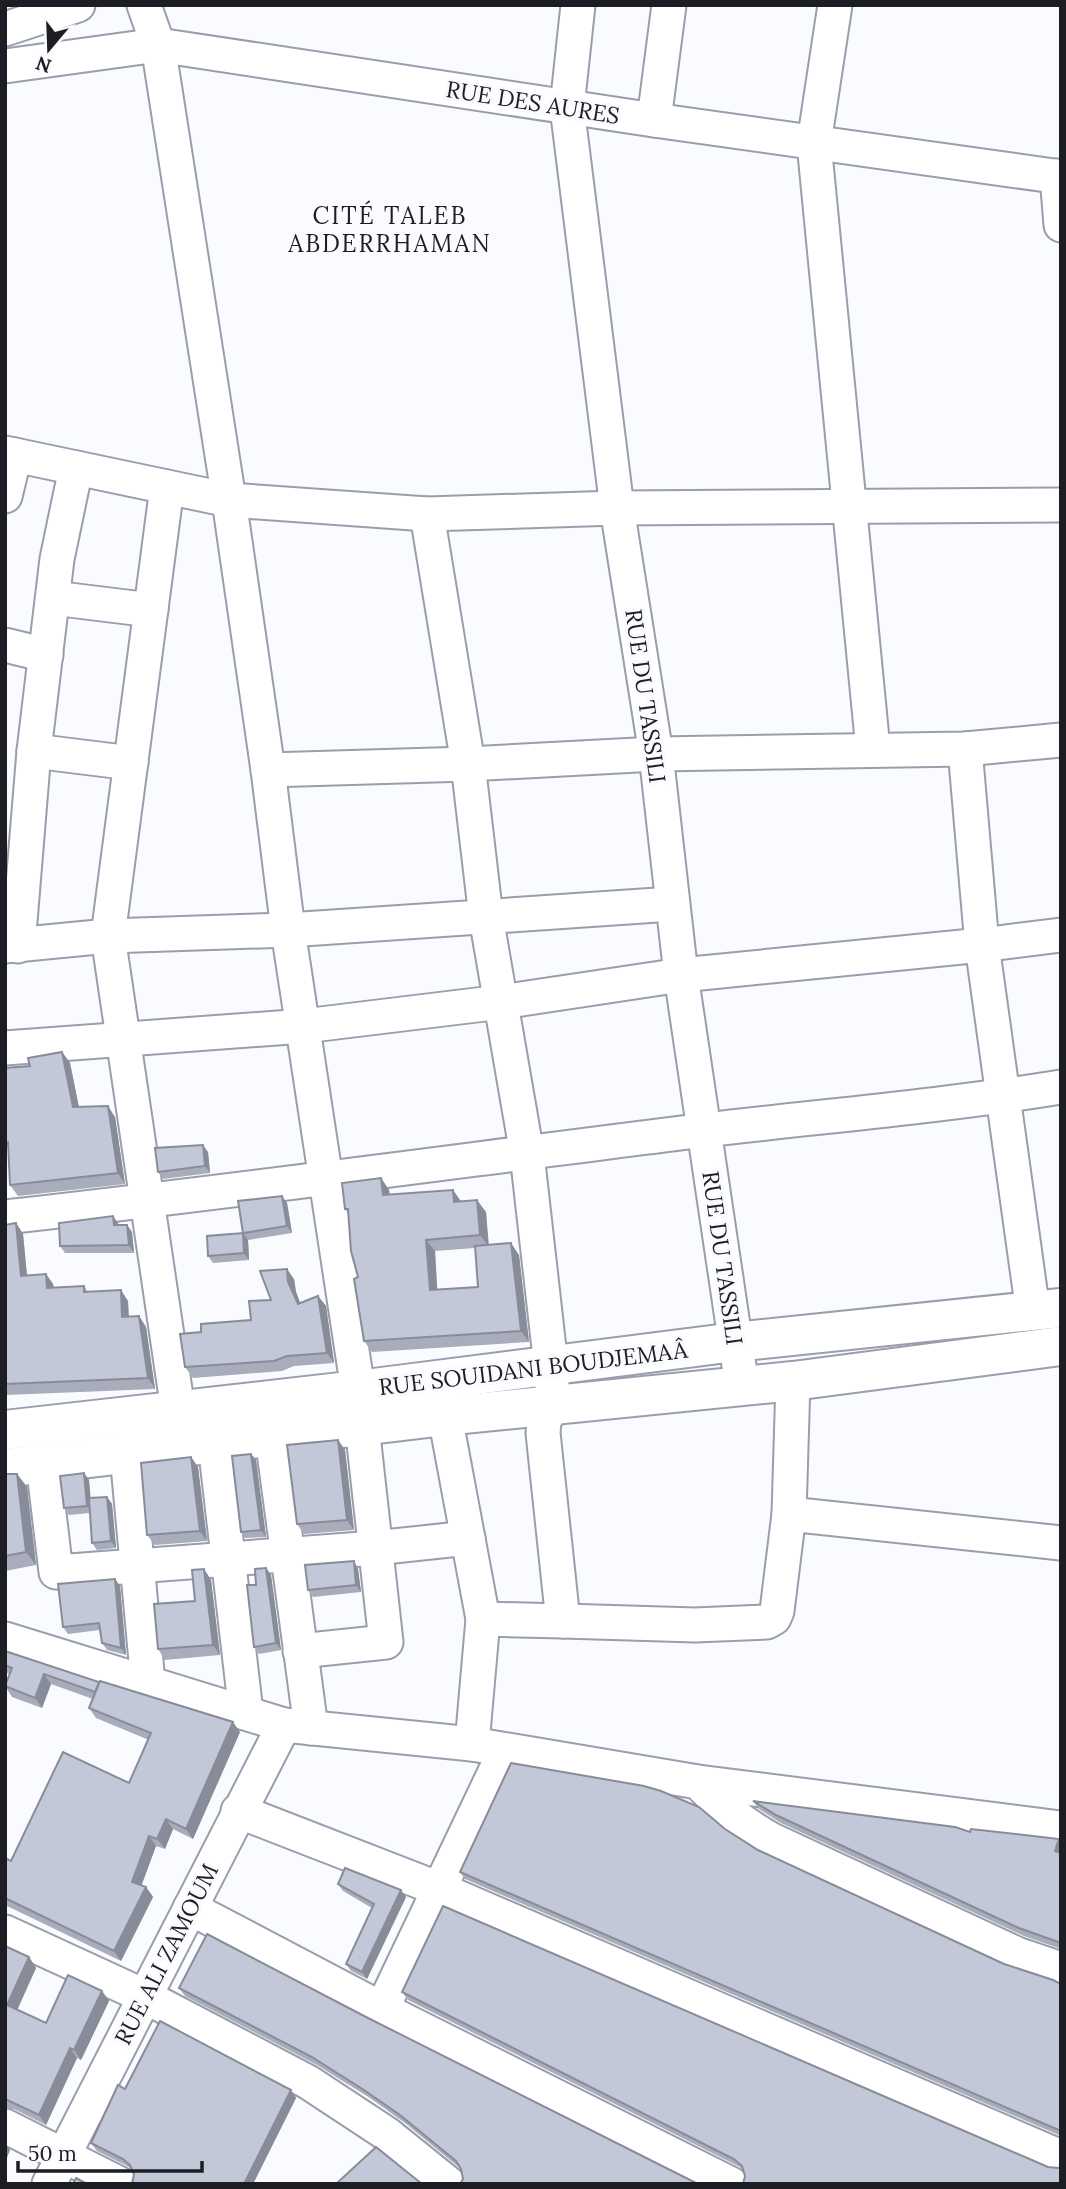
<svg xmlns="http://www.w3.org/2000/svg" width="1066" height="2189" font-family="Lora,serif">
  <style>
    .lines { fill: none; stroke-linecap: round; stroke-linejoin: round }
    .minor-casing { stroke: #999ead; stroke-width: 37 }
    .major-casing { stroke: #999ead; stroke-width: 42 }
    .minor { stroke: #fff; stroke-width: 33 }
    .major { stroke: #fff; stroke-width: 38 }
    .wall { fill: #a8acbb; fill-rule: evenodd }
    .shaded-wall { fill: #888c98 }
    .building { fill: #c3c8d9; stroke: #888c98; stroke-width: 2 }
    .labels { text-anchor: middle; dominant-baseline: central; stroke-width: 7; stroke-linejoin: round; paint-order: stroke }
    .street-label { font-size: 23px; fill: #1c1e24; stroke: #fafbfe }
    .neighbourhood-label { font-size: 24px; letter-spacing: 2px; fill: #1c1e24; stroke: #fafbfe }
  </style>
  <rect width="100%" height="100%" fill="#fafbfe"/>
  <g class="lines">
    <defs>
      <g id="minor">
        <path d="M144,5l14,40 71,455 39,270 20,160 70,460 28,252 -86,9"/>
        <path d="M578,5l-11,102 50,401 39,246 25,221 61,411"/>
        <path d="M835,5l-21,138 59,606"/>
        <path d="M5,29l73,-24"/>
        <path d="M5,66l153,-21 496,75 407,57"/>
        <path d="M654,120l15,-115"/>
        <path d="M1057,176l4,49"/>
        <path d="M5,453l224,47 198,14 190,-6 444,-3"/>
        <path d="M167,487l-59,449 70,474"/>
        <path d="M5,496l10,-41"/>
        <path d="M427,514l41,250 18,153 41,237 24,212 2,39 -9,16 -1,12 20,188 132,4 72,-3 7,-4 3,-7 12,-97 4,-133"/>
        <path d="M53,598l98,12"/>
        <path d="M5,645l41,10"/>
        <path d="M965,749l17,196 51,367"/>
        <path d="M34,751l97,12"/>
        <path d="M268,770l200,-6 188,-10 309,-5 96,-9"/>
        <path d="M5,946l103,-10 180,-6 384,-26"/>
        <path d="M18,946l16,-195 23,-192 19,-91"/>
        <path d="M5,1048l299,-22 197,-24 180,-27 301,-30 79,-10"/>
        <path d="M5,1217c234,-26 467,-58 700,-87 119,-14 238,-24 356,-43"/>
        <path d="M445,1416l38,203 -11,125"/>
        <path d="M272,1437l39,291"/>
        <path d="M215,1444l31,269"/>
        <path d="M127,1454l21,229"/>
        <path d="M43,1463l13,109 319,-24 93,-10"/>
        <path d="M789,1514l272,29"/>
        <path d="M483,1619l80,2"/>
        <path d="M5,1639l279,86 188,19 226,38 363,46"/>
        <path d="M698,1782c24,25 44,41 74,58l245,114 44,15"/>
        <path d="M238,1811l201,78 622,268"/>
        <path d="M190,1908l192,101 349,175"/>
        <path d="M5,1932l139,64 164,86 79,52 62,50"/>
        <path d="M382,2009l123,-258"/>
        <path d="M5,2126l115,58"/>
        <path d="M49,2184l235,-459"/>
      </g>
      <g id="major">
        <path d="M5,1430l353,-40 377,-48 326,-34"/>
        <path d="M5,1468l440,-52 348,-35 268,-35"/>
      </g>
    </defs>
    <use href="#minor" class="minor-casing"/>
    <use href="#major" class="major-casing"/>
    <use href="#minor" class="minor"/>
    <use href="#major" class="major"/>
  </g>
  <g class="wall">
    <path d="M62,1052l8,11 9,44 36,10 10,67 -107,12 -8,-11 -1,-36 -4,-5v-76l25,-2z"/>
    <path d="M208,1152l2,21 -47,6 -5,-7z"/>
    <path d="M381,1178l8,12 1,5 63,-5 8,11 25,11 2,33 31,10 10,87 -157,10 -8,-11 -6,-64 -9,-62 -4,-6zM475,1248l3,39 -41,3 -2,-39z"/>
    <path d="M287,1203l5,30 -44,7 1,20 -36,3 -5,-7z"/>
    <path d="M113,1216l5,9h9l5,7 2,21h-69l-5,-7z"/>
    <path d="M16,1223l7,11 4,41 19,-1 7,10 1,3 30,-1 4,6 40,9 1,16 10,-1 7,11 9,62 -150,6v-170z"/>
    <path d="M294,1279l2,13 4,11 18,-7 8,10 8,57 -40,3 -12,5 -89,7 -8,-11 16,-35 50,-12z"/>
    <path d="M338,1440l7,10 9,80 -50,4 -7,-10z"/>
    <path d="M251,1454l5,6 10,77 -21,1 -4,-6z"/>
    <path d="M191,1457l7,10 9,74 -52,4 -8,-10z"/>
    <path d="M84,1473l5,7 1,18 17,-1 5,7 4,44 -19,2 -5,-7 -2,-30 -21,2 -5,-7z"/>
    <path d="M5,1474h12l10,13 9,78 -31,6z"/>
    <path d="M354,1561l4,8 3,23 -48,5 -5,-7z"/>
    <path d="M266,1568l5,7 10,75 -22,4 -5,-7 2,-62z"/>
    <path d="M204,1569l7,11 9,75 -55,5 -7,-11 37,-48z"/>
    <path d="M115,1579l5,7 6,69 -19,-5 -5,-7 -2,-13 -32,4 -5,-7z"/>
    <path d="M5,1651l235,81 -47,107 -20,-10 -8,20 -9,-3 -15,40 5,1 7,10 -32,64 -116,-56v-47l6,3 118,-78 20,-43 -53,-22 -7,-10 4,-9 -42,-15 -9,24 -30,-11 -7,-11 5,-12 -5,-2z"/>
    <path d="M753,1801l217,31 91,9v108l-37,-13 -243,-113 -22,-14z"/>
    <path d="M725,1829l33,21 246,114 57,20v152l-596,-257 -5,-7z"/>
    <path d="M338,1884l68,13 -39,82 -16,-8 -5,-7 26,-56 -29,-17z"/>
    <path d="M5,1946l24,11 7,11 -19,41 29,14 56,-32 7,10 -28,59 -4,-2 -31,67 -32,-16h-9z"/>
    <path d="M179,1988l189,30 330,166 -235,-5 -2,-10 -56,-46 -35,-25 -53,-33 -132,-69z"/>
    <path d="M402,1992l646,175 10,1 3,16 -316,-8 -2,-6 -3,-3 -332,-167z"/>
    <path d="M125,2089l166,1 5,8 -43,86h-121l2,-10 -2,-4 -3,-3 -32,-16 -6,-8z"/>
  </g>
  <g class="shaded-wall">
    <path d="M62,1052l8,11 11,55 -8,-11z"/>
    <path d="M108,1106l7,11 10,67 -7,-11z"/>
    <path d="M203,1145l5,7 2,21 -5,-7z"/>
    <path d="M381,1178l8,12 2,17 -8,-12z"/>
    <path d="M453,1190l8,12h-7z"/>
    <path d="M282,1196l5,7 5,30 -5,-7z"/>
    <path d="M477,1200l9,12 3,35 -9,-12z"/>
    <path d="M113,1216l5,7 1,9 -5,-7z"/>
    <path d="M16,1223l7,11 5,53 -7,-11z"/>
    <path d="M127,1225l5,7 2,21 -5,-8z"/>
    <path d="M243,1233l5,7 1,20 -5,-7z"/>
    <path d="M426,1240l9,11 3,51 -8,-12z"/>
    <path d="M511,1243l8,12 10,87 -8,-11z"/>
    <path d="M287,1269l7,10 2,13 9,23 -7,-11 -10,-22z"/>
    <path d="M46,1274l7,10 2,15 -8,-11z"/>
    <path d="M121,1290l7,11 1,27 -7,-11z"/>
    <path d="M318,1296l8,10 8,57 -7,-10z"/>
    <path d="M139,1316l7,11 9,62 -7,-11z"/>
    <path d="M338,1440l7,10 9,80 -7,-10z"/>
    <path d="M251,1454l5,6 10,77 -5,-7z"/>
    <path d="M191,1457l7,10 9,74 -7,-10z"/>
    <path d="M84,1473l5,7 3,33 -5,-7z"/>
    <path d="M17,1474l10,13 9,78 -10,-13z"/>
    <path d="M107,1497l5,7 4,44 -5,-7z"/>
    <path d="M354,1561l4,8 3,23 -5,-7z"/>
    <path d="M266,1568l5,7 10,75 -5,-7z"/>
    <path d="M204,1569l7,11 9,75 -7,-10z"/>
    <path d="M115,1579l5,7 6,69 -5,-7z"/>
    <path d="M44,1674l7,10 -9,24 -7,-10z"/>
    <path d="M233,1722l7,10 -47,107 -7,-10z"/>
    <path d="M166,1819l7,10 -8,20 -8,-10z"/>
    <path d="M149,1836l7,10 -17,46 -7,-10z"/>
    <path d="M1059,1839l2,2v18l-6,-8z"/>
    <path d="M146,1887l7,10 -32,64 -7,-10z"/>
    <path d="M401,1890l5,7 -39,82 -5,-7z"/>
    <path d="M29,1957l7,11 -21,47 -8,-10z"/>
    <path d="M102,1991l7,10 -28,59 -7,-10z"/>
    <path d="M70,2048l7,10 -31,67 -7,-10z"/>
    <path d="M291,2090l5,8 -43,86h-9z"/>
    <path d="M5,2143l5,7 -5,13z"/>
  </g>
  <g class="building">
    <path d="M62,1052l11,55 35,-1 10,67 -108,12 -2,-43 -3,1v-75l25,-2 -2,-8z"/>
    <path d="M203,1145l2,21 -47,6 -3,-24z"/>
    <path d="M381,1178l2,17 70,-5 1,12 23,-2 3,35 -54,5 4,50 48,-3 -3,-41 36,-3 10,88 -157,10 -10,-62 4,-2 -7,-26 -3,-42h-3l-3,-26z"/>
    <path d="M282,1196l5,30 -44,7 -5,-32z"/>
    <path d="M113,1216l1,9h13l2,20 -69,1 -1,-23z"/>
    <path d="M16,1223l5,53 25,-2 1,14 37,-2v6l37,-2 1,27 17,-1 9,62 -143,6v-159z"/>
    <path d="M243,1233l1,20 -36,3 -1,-20z"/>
    <path d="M287,1269l1,13 10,22 20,-8 9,57 -40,3 -13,5 -89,6 -5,-33 21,-2v-8l50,-4 -2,-19 22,-1 -11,-29z"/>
    <path d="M338,1440l9,80 -50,4 -10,-79z"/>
    <path d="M251,1454l10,76 -20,2 -9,-76z"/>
    <path d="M191,1457l9,74 -53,4 -6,-72z"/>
    <path d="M84,1473l3,33 -23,2 -4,-32z"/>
    <path d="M5,1474h12l9,78 -21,4z"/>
    <path d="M107,1497l4,44 -19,2 -3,-45z"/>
    <path d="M354,1561l2,24 -48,5 -3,-25z"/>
    <path d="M266,1568l10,75 -22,4 -7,-62h9l-1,-16z"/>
    <path d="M204,1569l9,76 -55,4 -4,-45 41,-3 -3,-31z"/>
    <path d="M115,1579l6,69 -19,-5 -3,-20 -36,4 -5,-43z"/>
    <path d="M5,1651l94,31 -4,10 -51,-18 -9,24 -30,-12 7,-18 -7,-3z"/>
    <path d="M100,1681l133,41 -47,107 -20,-10 -9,20 -8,-3 -17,46 14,5 -32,64 -109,-53v-40l6,3 52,-109 66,31 22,-50 -62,-25z"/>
    <path d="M511,1763l133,23 17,5 38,16 26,22 33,21 246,114 49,16 8,4v147l-601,-259z"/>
    <path d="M753,1801l202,26 15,5 1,-3 88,10 -4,12 6,2v90l-42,-15 -243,-113z"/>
    <path d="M345,1868l56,22 -39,82 -16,-8 28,-60 -36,-20z"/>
    <path d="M443,1906l605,261 10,1 3,-1v17h-318l2,-8 -3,-10 -8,-7 -332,-167z"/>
    <path d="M207,1934l161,84 330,166h-238l3,-5 -2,-10 -5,-8 -56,-46 -36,-25 -52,-33 -133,-69z"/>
    <path d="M5,1946l24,11 -22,48 39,18 22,-48 34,16 -28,59 -4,-2 -31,67 -34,-16z"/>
    <path d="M160,2021l131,69 -47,94h-112l2,-10 -4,-9 -7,-6 -32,-16 27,-58 7,4z"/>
    <path d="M376,2147l46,37h-86z"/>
    <path d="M76,2178l11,6h-14z"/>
  </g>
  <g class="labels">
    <g class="street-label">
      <text transform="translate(533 102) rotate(9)">RUE DES AURES</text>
      <text transform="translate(646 696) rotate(82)">RUE DU TASSILI</text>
      <text transform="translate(723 1258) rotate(82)">RUE DU TASSILI</text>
      <text transform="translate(533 1368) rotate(-7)">RUE SOUIDANI BOUDJEMAÂ</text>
      <text transform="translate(166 1954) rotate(-63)">RUE ALI ZAMOUM</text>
    </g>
    <g class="neighbourhood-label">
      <text x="390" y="215">CITÉ TALEB<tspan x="390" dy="28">ABDERRHAMAN</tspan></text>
    </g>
  </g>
  <rect width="1066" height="2189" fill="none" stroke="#1c1e24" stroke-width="14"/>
  <g transform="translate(49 49) rotate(199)" stroke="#fafbfe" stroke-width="5" paint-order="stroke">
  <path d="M0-5L12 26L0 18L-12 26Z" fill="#1c1e24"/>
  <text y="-10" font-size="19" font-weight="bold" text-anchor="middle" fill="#1c1e24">N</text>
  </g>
  <path d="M18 2161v10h184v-10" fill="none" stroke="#1c1e24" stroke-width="3.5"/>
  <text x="28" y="2161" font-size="21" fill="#1c1e24" stroke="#fafbfe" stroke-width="5" paint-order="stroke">50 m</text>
</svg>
